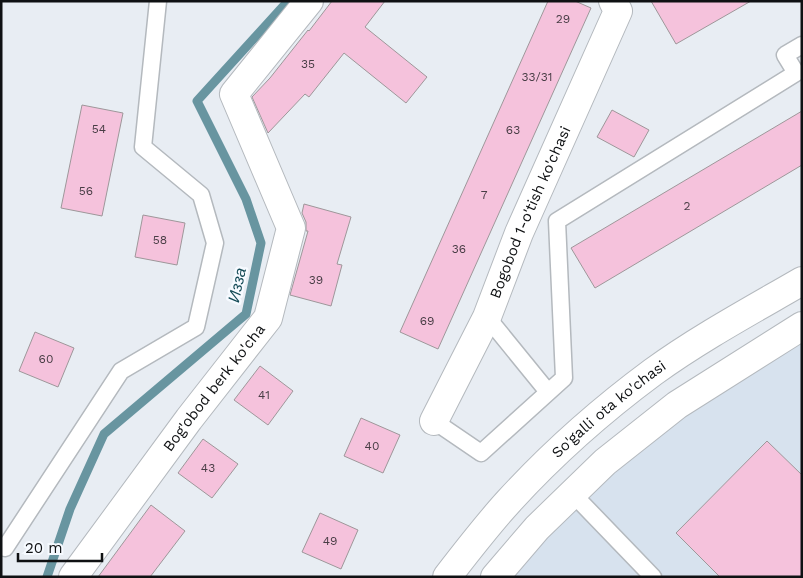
<svg xmlns="http://www.w3.org/2000/svg" width="803" height="578" font-family="'Work Sans',sans-serif">
  <style>
    .built { fill: #d7e2ee }
    .lines { fill: none; stroke-linecap: round; stroke-linejoin: round }
    .stream { stroke: #6895a0; stroke-width: 9 }
    .building { fill: #f5c2dc; stroke: #9e979a }
    .service-casing { stroke: #b4b9be; stroke-width: 19 }
    .minor-casing { stroke: #b4b9be; stroke-width: 30 }
    .secondary-casing { stroke: #b4b9be; stroke-width: 30 }
    .service { stroke: #fff; stroke-width: 16 }
    .minor { stroke: #fff; stroke-width: 28 }
    .secondary { stroke: #fff; stroke-width: 28 }
    .labels { text-anchor: middle; dominant-baseline: central; stroke-width: 5; stroke-linejoin: round; paint-order: stroke }
    .number-label { font-size: 12px; fill: #483d45 }
    .street-label { font-size: 15px; fill: #0f1113; stroke: #f6faff }
    .water-label { font-size: 16px; font-style: italic; fill: #154b57; stroke: #f6faff }
  </style>
  <rect width="100%" height="100%" fill="#e8edf3"/>
  <path class="built" d="M802,326v251h-307l42,-49z"/>
  <g class="lines">
    <path class="stream" d="M47,577l23,-68 34,-75 142,-120 15,-71 -15,-44 -49,-98 91,-100"/>
  </g>
  <g class="building">
    <path d="M332,1h53l-20,26 62,50 -21,26 -62,-50 -35,44 -4,-3 -37,39 -16,-36 18,-19 38,-48 1,1z"/>
    <path d="M548,1h27l16,7 -153,341 -38,-17z"/>
    <path d="M651,1h100l-75,43z"/>
    <path d="M82,105l41,8 -21,103 -41,-8z"/>
    <path d="M612,110l37,20 -15,27 -37,-20z"/>
    <path d="M802,111v54l-207,123 -24,-40z"/>
    <path d="M304,204l47,13 -14,47 5,1 -11,41 -41,-11 18,-64h-2v-9l-4,-9z"/>
    <path d="M143,215l42,8 -8,42 -42,-8z"/>
    <path d="M35,332l39,16 -16,39 -39,-16z"/>
    <path d="M260,366l33,25 -25,34 -34,-25z"/>
    <path d="M361,418l39,17 -17,38 -39,-17z"/>
    <path d="M203,439l35,25 -26,34 -34,-25z"/>
    <path d="M767,441l35,34v102h-82l-44,-44z"/>
    <path d="M151,505l34,26 -35,46h-52z"/>
    <path d="M320,513l38,17 -17,39 -39,-17z"/>
  </g>
  <g class="lines">
    <defs>
      <g id="service">
        <path d="M487,317l61,75"/>
        <path d="M434,421l47,32 83,-75 -7,-157 239,-148 -11,-18 17,-10"/>
        <path d="M572,493l81,84"/>
        <path d="M5,548l116,-177 75,-44 19,-84 -14,-48 -58,-48 15,-146"/>
      </g>
      <g id="minor">
        <path id="s1" d="M434,421l53,-104 32,-84 99,-222 -5,-10"/>
        <path id="s2" d="M73,577l116,-158 79,-101 23,-90 -57,-134 75,-93"/>
      </g>
      <g id="secondary">
        <path id="s3" d="M447,577c20,-26 40,-52 62,-76 42,-46 94,-92 144,-129 47,-34 99,-62 149,-91"/>
        <path d="M495,577l42,-49 68,-66 72,-57 125,-79"/>
      </g>
    </defs>
    <use href="#service" class="service-casing"/>
    <use href="#minor" class="minor-casing"/>
    <use href="#secondary" class="secondary-casing"/>
    <use href="#service" class="service"/>
    <use href="#minor" class="minor"/>
    <use href="#secondary" class="secondary"/>
  </g>
  <g class="labels">
    <g class="number-label">
      <text x="563" y="19">29</text>
      <text x="308" y="64">35</text>
      <text x="537" y="77">33/31</text>
      <text x="99" y="129">54</text>
      <text x="513" y="130">63</text>
      <text x="86" y="191">56</text>
      <text x="484" y="195">7</text>
      <text x="687" y="206">2</text>
      <text x="160" y="240">58</text>
      <text x="459" y="249">36</text>
      <text x="316" y="280">39</text>
      <text x="427" y="321">69</text>
      <text x="46" y="359">60</text>
      <text x="264" y="395">41</text>
      <text x="372" y="446">40</text>
      <text x="208" y="468">43</text>
      <text x="330" y="541">49</text>
    </g>
    <g class="street-label">
      <text stroke="none"><textPath href="#s1" startOffset="230">Bogobod 1-o'tish ko'chasi</textPath></text>
      <text stroke="none"><textPath href="#s2" startOffset="236">Bog'obod berk ko'cha</textPath></text>
      <text stroke="none"><textPath href="#s3" startOffset="234">So'galli ota ko'chasi</textPath></text>
    </g>
    <g class="water-label">
      <text transform="translate(237 285) rotate(-78)">Изза</text>
    </g>
  </g>
  <rect width="803" height="578" fill="none" stroke="#0f1113" stroke-width="5"/>
  <path d="M18 553v8h84v-8" fill="none" stroke="#0f1113" stroke-width="2.5"/>
  <text x="25" y="553" font-size="15" fill="#0f1113" stroke="#f6faff" stroke-width="4" paint-order="stroke">20 m</text>
</svg>
